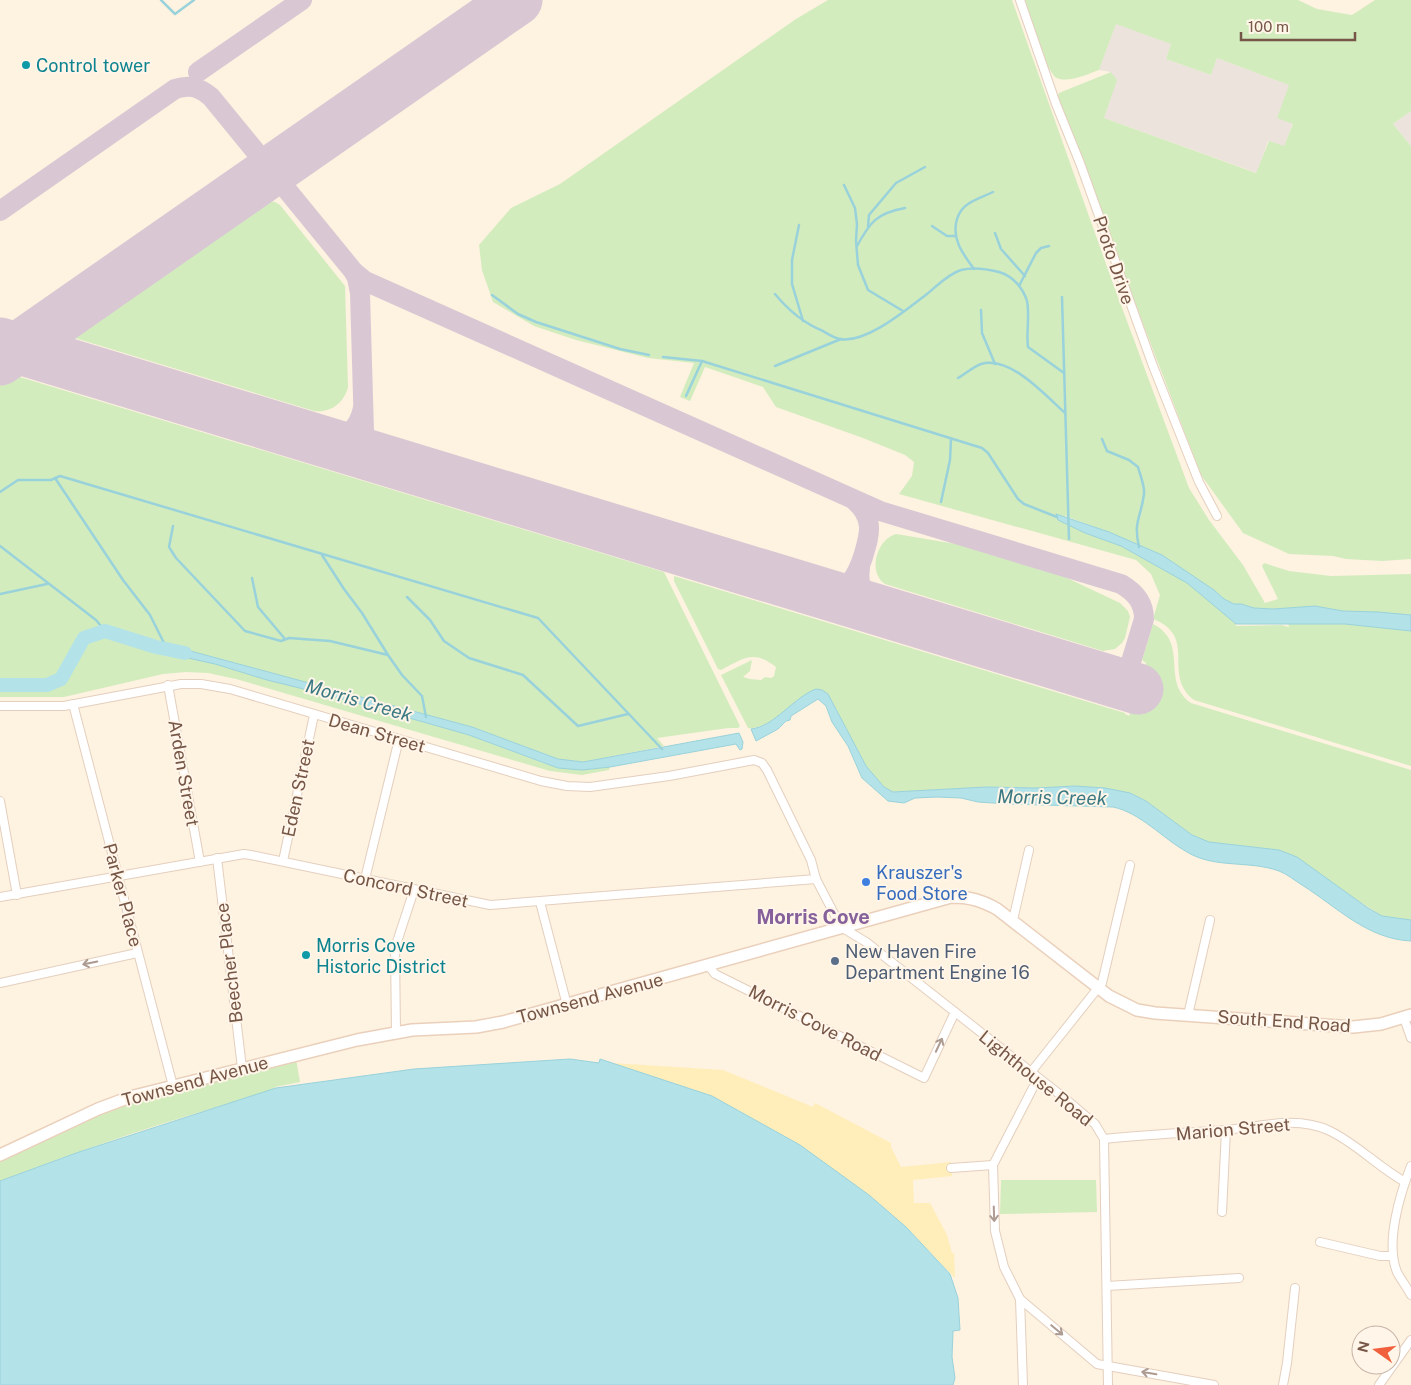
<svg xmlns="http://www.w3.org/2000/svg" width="1411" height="1385" font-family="'Public Sans',sans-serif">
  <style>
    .industrial { fill: #ece3dc }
    .green { fill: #d2ecbe }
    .sand { fill: #ffeeb9 }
    .water { fill: #b3e2e8; stroke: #99d2db }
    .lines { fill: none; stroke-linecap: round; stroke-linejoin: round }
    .stream { stroke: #99d2db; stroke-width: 2.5 }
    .river { stroke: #b3e2e8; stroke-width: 14 }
    .taxiway { stroke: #d9c8d4; stroke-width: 20 }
    .runway { stroke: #d9c8d4; stroke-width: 51 }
    .street-casing { stroke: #e4cfbe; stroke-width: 10 }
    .secondary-casing { stroke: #ead0bb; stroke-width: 14 }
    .street { stroke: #fff; stroke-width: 8 }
    .secondary { stroke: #fff; stroke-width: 11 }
    .oneway { stroke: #ad9a90 }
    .culture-dot { fill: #0f9aa8; stroke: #fff5e8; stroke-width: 2 }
    .shop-dot { fill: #3f7fe0; stroke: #fff5e8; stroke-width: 2 }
    .service-dot { fill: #5c6f8a; stroke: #fff5e8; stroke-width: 2 }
    .labels { text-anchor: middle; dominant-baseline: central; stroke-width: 4; stroke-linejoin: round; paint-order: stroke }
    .culture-label { font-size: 18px; fill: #0d838f; stroke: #fff5e8; text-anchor: start }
    .street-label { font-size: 18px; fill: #765646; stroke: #fff5e8 }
    .shop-label { font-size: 18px; fill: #366cbe; stroke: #fff5e8; text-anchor: start }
    .service-label { font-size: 18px; fill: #4e5e75; stroke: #fff5e8; text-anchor: start }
    .water-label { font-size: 19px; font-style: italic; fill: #3b7a84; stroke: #fff5e8 }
    .quarter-label { font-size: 20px; font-weight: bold; fill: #86609a; stroke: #fff5e8 }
  </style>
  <rect width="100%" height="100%" fill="#fef2e0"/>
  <g class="industrial">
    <path d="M1116,23l55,21 -5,15 45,16 6,-17 72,27 4,38 -9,24 -16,-6 -11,32 -153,-55 7,-46 -12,-2z"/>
    <path d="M1411,111v35l-18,-22z"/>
  </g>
  <g class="green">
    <path d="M828,0h184l99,278 78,210 20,32 34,45 22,38 13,-4 -16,-33 2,-3 25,8 42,5 80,-2v41l-68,-4 -28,-5 -42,3 -19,-1 -13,-4h-7l-10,-5 -10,-9 -52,-35 -53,-23 -44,-16 -7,4 27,13 36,13 66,37 49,41v2l45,-1 8,2 -1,-4 57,1 66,7v135l-217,-66c-33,-26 5,-63 -41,-81l7,-24 -9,-21 -15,-14 -237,-66 13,-18 2,-14 -9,-7 -42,-17 -87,-31 -13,-20 -58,-20 -15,34 -10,-4 14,-34 -46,-5 -72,-18 -42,-14 -41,-24 -11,-32 -3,-25 32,-37 49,-24 236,-165z"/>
    <path d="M1025,0h273l19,9 35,6 23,-15h36v111l-18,13 18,22v413l-29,2 -36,-2 -13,-3 -44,-2 -46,-21 -42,-58 -144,-376 2,-6 52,-21 6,8 -13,38 152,55 13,-32 15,5 9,-22 -16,-6 12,-33 -72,-27 -6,17 -45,-16 5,-15 -55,-20 -17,46c-11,4 -30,13 -42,8 -11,-5 -28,-64 -32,-78z"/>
    <path d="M262,200l13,2 5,3 65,81 3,101c-4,16 -17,26 -34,24l-249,-76 191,-132z"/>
    <path d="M10,374l654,198 76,154 -2,2h-10l-71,10 7,8 -81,16 -25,-3 -86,-32 -300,-81 43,18 52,16 65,16 137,39 77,29 36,6 28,-3 -1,3 -27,5 -32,-4 -314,-92 -28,-6 -22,-1 -23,2 -99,23h-64v-316z"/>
    <path d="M896,534l60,10 109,33 55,26 8,8 2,6 -5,21 -3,5 -7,6 -12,2 -218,-67c-18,-12 -8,-45 11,-50z"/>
    <path d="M674,576l451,137v1l4,2 17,-53 -4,-3 11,-36c37,19 7,57 38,79l220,67v150l-29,-4 -103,-66 -70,-8 -17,-7 -46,-34 -16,-8 -25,-5 -30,-2 -39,2 -50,-1 -93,5 -9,-5 -18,-21 -38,-72 -15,-4c-18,10 -45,41 -65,38l-27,-53 31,-15 -2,11 -7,6 7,2 11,1 4,-3 6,1 3,-2 2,-9c-23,-18 -33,-8 -55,3l-3,-1 -44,-88z"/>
    <path d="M296,1059l4,23 -25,5v4c-93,24 -185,56 -275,90v-20l107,-51 139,-39z"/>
    <path d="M1001,1180h95l1,32 -97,2z"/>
  </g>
  <path class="sand" d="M612,1063l111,7 90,37 2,-4 76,40v4l10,20 50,-5 1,14 -39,4 1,23h16l17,32 5,18h2l1,25 -49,-51 -37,-32 -69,-50 -88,-49z"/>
  <g class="water">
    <path d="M1056,514l53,18 53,23 52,35 10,9 10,5h7l13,4 19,1 42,-3 28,5 35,1 33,3v16l-66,-7h-109l-49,-41 -66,-37 -36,-13 -27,-13z"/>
    <path d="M172,646l300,81 86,32 25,3 156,-29 4,9 -1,7 -2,1 -4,-6 -126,23 -28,3 -24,-2 -89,-33 -137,-39 -65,-16 -52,-16 -45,-10 -3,-5z"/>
    <path d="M816,689l6,1 6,4 38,72 18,21 9,5 93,-5 50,1 39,-2 30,2 25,5 16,8 46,34 17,7 70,8 18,7 71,51 14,8 29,4v21c-44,-2 -74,-34 -109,-56 -8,-5 -15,-11 -23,-14 -30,-11 -64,-2 -92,-19 -25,-14 -46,-39 -74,-45l-105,-3 -30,-2 -17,-4 -24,-1 -22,1 -11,5 -16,-2 -26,-23 -14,-32 -16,-24 -6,-16 -8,-7 -27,17 -1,4 -4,1 -8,8 -22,12 -5,-12c23,-2 43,-32 65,-40z"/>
    <path d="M570,1059l29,4 1,-4 112,37 88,49 69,50 37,32 44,47 8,24 2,32 -7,1 -1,26 3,21 -2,7h-953v-204l79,-29 197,-64 138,-19z"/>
  </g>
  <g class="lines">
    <g class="stream">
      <path d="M161,0l14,14 19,-14"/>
      <path d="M844,185l11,23 2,16 -1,17 2,24 10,25 35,21"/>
      <path d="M799,225l-7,35v24l11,37"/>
      <path d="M868,226l1,-11 27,-32 29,-16"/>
      <path d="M932,226l15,10h8"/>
      <path d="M995,233l6,16 24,27"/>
      <path d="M857,246c13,-24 20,-33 48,-38"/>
      <path d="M974,269c-11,-15 -23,-30 -17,-50 2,-6 5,-11 11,-15 7,-5 17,-8 25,-12"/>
      <path d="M1019,286l17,-33 5,-5 8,-2"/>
      <path d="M775,294c14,17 28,29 48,37 5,3 11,7 17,8 26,5 67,-30 87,-45 10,-8 21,-20 34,-24 12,-3 26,-1 38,2 14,4 24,16 28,29 3,15 -1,31 1,46l36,26"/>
      <path d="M492,295l26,19 18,8 84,27 29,6"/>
      <path d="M1062,297l7,242"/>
      <path d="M981,310l1,23 13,31"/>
      <path d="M663,357l39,4 280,87 6,5 30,46 6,5 33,13"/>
      <path d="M775,366l66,-27"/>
      <path d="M958,378c7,-4 15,-11 23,-14 29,-9 65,32 84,49"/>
      <path d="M686,396l16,-35"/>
      <path d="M1102,439l5,12 22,9 9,7c2,8 7,19 6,27 -3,24 -11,27 -5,53"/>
      <path d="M55,478l68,102 27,35 17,34"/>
      <path d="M0,492l18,-12h33l9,-4 478,142 124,131"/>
      <path d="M941,502l9,-42 1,-21"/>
      <path d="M173,526l-4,21 7,11 69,73 36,10 8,-3 41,3 58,14"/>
      <path d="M0,546l96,74 9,11"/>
      <path d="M322,555l22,34 18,24 26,42 14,20 20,21 4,21"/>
      <path d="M252,578l6,29 27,32"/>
      <path d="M0,594l47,-10"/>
      <path d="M407,597l23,23 14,21 25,17 54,17 55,51 50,-12"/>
    </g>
    <path class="river" d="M0,685h47l14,-6 23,-41 21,-7 51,16 29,6"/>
    <g class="taxiway">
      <path d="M512,0l1,3"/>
      <path d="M198,72l104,-72"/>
      <path d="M0,211l175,-122c15,-5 24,-2 36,8l143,175 11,9 515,230 241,73c14,8 23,18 23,35l-20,66"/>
      <path d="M354,272l3,6 3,15 4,139 5,14 17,15"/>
      <path d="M323,441c22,-3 35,-9 40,-33"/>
      <path d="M860,568c-3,20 5,30 20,43"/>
      <path d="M822,593c10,-2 22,-4 29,-12 6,-7 9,-15 12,-24 7,-23 12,-39 -9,-57"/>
    </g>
    <g class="runway">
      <path d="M0,343l1138,346"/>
      <path d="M0,360l517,-360"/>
    </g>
    <defs>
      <g id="street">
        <path d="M1020,0l36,104 24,59 73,203 46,116 18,34"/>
        <path d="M168,685l32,177"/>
        <path d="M73,704l100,382"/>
        <path d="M0,706h64l117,-22h20l29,5 311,92 26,5 23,1 79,-11 85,-16 8,3 5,7 44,90 5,19 25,48 25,15 202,159 27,23 9,15 4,246"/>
        <path d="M0,801l17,94"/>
        <path d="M217,858l25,210"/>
        <path d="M283,861l31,-146"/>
        <path d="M365,879l34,-140"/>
        <path d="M0,897l244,-43 7,1 239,50 326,-26"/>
        <path d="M540,902l27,103"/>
        <path d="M1013,920l16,-70"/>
        <path d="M708,965l7,9 209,104 31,-66"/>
        <path d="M0,983l137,-30"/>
        <path d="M1188,1015l22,-95"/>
        <path d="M1404,1018l7,20"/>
        <path d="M396,1033l-1,-85 19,-58"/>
        <path d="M1031,1072l71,-89 28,-118"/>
        <path d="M1104,1139c40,-4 81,-6 121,-9 34,-3 71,-15 105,1 27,13 48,36 75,51"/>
        <path d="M1411,1166c-11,28 -26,77 -14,106 4,8 10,15 14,23"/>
        <path d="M951,1168l42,-3"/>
        <path d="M1222,1212l4,-82"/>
        <path d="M1320,1242l60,14h13"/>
        <path d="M1107,1286l132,-8"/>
        <path d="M1020,1299l77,65 117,21"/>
        <path d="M1023,1385l-3,-86 -16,-32 -9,-36 -2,-66 45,-87"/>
        <path d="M1283,1385l4,-22 8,-75"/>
        <path d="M1379,1385l32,-45"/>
      </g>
      <path id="secondary" d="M0,1155l98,-46 32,-12 227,-57 55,-10 64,-3 27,-5 448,-125c18,0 30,3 46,12l112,87 28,14 18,3 198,14 28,-3 30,-9"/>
    </defs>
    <use href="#street" class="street-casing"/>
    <use href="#secondary" class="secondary-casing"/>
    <use href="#street" class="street"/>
    <use href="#secondary" class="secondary"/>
  </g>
  <defs><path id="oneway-shaft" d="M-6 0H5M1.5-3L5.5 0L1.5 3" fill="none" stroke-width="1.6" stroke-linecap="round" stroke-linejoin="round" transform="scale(1.25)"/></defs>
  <g class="oneway">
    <use href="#oneway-shaft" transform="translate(90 963) rotate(168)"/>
    <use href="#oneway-shaft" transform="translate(939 1045) rotate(-65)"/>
    <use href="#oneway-shaft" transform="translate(994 1214) rotate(88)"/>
    <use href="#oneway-shaft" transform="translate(1057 1330) rotate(40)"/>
    <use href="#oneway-shaft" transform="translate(1149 1373) rotate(-170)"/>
  </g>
  <g class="culture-dot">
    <circle cx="26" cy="65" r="5"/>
    <circle cx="306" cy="955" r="5"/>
  </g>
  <circle class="shop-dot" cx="866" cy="882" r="5"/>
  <circle class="service-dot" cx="835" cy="961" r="5"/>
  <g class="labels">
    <g class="culture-label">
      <text x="36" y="65">Control tower</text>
      <text x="316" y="945">Morris Cove<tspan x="316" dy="21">Historic District</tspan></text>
    </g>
    <g class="street-label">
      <text transform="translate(1114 260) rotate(71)">Proto Drive</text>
      <text transform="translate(377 733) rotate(16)">Dean Street</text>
      <text transform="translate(184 773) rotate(80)">Arden Street</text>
      <text transform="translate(298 788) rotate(-78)">Eden Street</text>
      <text transform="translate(406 888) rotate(12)">Concord Street</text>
      <text transform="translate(123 895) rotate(75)">Parker Place</text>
      <text transform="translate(229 963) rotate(-97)">Beecher Place</text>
      <text transform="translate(590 998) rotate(-15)">Townsend Avenue</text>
      <text transform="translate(1284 1021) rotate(4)">South End Road</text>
      <text transform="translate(815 1023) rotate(27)">Morris Cove Road</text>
      <text transform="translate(1036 1078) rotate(39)">Lighthouse Road</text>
      <text transform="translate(195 1081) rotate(-15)">Townsend Avenue</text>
      <text transform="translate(1233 1129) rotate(-5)">Marion Street</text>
    </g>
    <g class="shop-label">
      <text x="876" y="872">Krauszer's<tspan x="876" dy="21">Food Store</tspan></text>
    </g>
    <g class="service-label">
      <text x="845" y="951">New Haven Fire<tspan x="845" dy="21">Department Engine 16</tspan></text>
    </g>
    <g class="water-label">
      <text transform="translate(359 700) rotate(16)">Morris Creek</text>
      <text transform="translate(1052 797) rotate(1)">Morris Creek</text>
    </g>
    <g class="quarter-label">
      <text x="813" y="917">Morris Cove</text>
    </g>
  </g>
  <g transform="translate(1376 1350) rotate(284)"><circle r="24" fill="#fff5e8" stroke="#c8b5a7"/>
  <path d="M0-4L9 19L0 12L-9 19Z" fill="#f1603c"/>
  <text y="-8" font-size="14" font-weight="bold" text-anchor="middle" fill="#765646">N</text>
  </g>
  <path d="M1241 32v8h114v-8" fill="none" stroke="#765646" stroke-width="2.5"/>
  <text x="1248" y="32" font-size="15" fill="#765646" stroke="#fff5e8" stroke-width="4" paint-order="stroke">100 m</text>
</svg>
